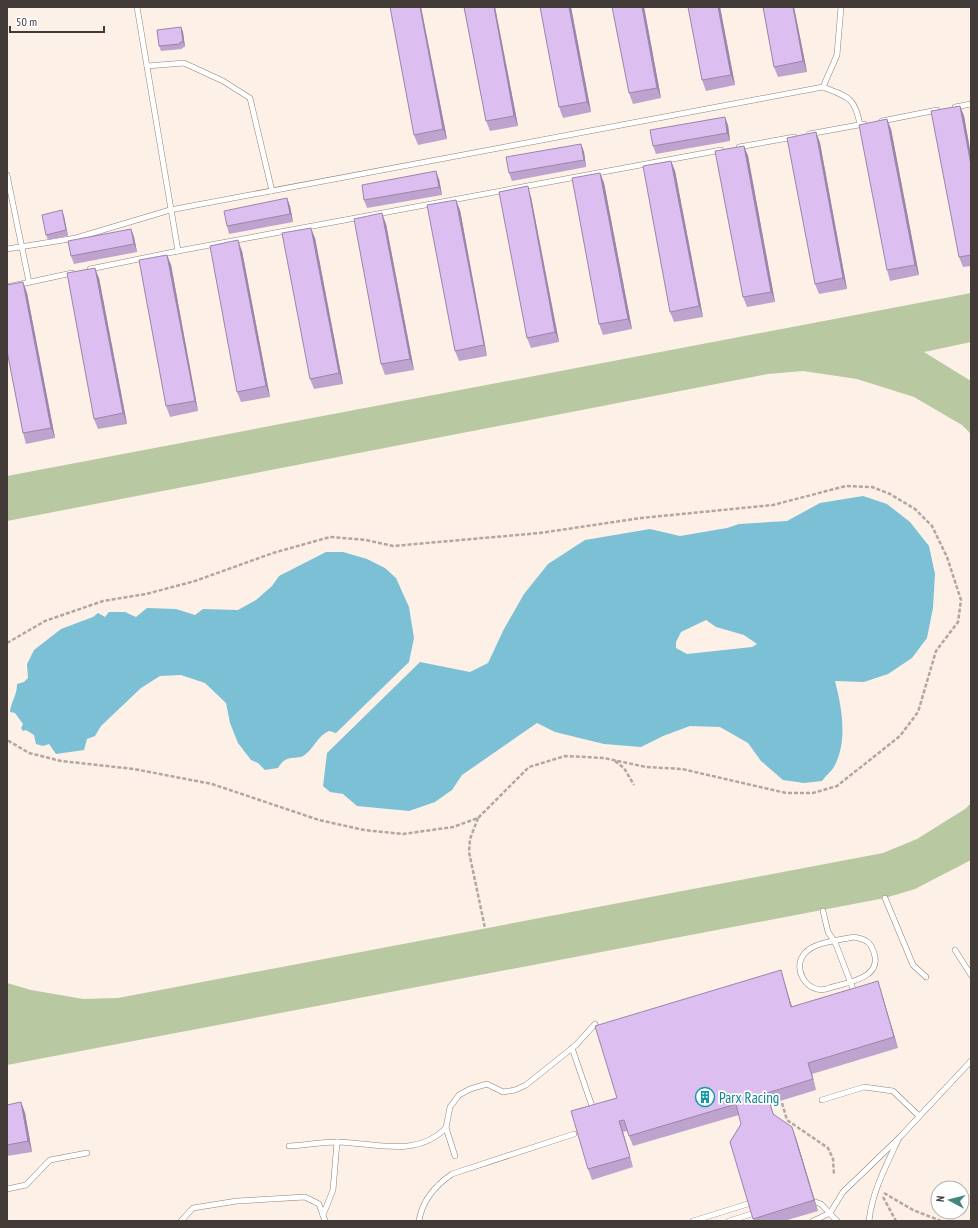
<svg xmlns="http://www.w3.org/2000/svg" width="978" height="1228" font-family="'PT Sans Narrow',sans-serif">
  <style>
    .green { fill: #b8c9a1 }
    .water { fill: #7cc0d6; fill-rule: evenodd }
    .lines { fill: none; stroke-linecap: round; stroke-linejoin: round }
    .service-casing { stroke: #918177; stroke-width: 6 }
    .path { stroke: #b2a7a0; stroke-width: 2.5; stroke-dasharray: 4 2; stroke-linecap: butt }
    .service { stroke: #fff; stroke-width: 5 }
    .wall { fill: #bea3ce }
    .shaded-wall { fill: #9b85a8 }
    .building { fill: #ddbef0; stroke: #9b85a8 }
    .labels { text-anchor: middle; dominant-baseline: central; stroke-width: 3.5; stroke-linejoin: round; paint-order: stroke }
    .culture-label { font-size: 15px; fill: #0d838f; stroke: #fff; text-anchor: start }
  </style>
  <rect width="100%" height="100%" fill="#fdf0e6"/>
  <g class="green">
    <path d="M971,293v49l-47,10 47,29v53l-9,-9 -48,-28 -57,-18 -54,-8 -35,3 -761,147v-45z"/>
    <path d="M971,803v57l-56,29 -30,9 -878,167v-82l24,7 52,9 35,-1 765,-145 34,-14 48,-30z"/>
  </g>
  <g class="water">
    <path d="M863,496l24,8 23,18 19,24 6,28 -2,34 -6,30 -15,20 -24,16 -24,8 -29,-1c7,27 13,60 -1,86 -3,5 -9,9 -12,14l-18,2 -21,-3 -22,-19 -13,-18 -28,-16 -30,-1 -27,10 -22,11 -37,-3 -49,-12 -18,-9 -75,52 -10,15 -17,12 -26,9 -52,-5 -14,-12 -13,-2 -7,-6 4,-33 93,-91 50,10 18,-9 16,-34 20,-35 24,-30 37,-24 65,-11 30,7 47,-8 12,-4 48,-3 33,-18zM706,620l10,7 28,8 13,9 -5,3 -65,7 -11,-6v-6l5,-10z"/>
    <path d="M326,552h17l24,7 18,9 11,10 13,29 5,31 -5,24 -73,71 -7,-2c-12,6 -13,14 -22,22 -10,10 -19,-2 -29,15l-13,2 -7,-7 -7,-3 -13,-17 -8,-20 -4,-20 -21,-20 -24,-8 -21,1 -19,12 -40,38 -6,10 -8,3 -3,11 -28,4 -7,-10 -6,2 -7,-2 -2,-9 -8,-5 -3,1 -2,-3 2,-4 -8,-11 -5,-1c1,-11 7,-16 7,-28l7,-2 4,-4 -1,-14 7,-14 27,-21 32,-12 5,-4 7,4 4,-5h16l11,5 11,-9 29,1 19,6 8,-6 35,1 18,-10 16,-14 7,-10z"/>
  </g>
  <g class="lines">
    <defs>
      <g id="service">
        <path d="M137,7l41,244"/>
        <path d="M147,66l37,-3 39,18 27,17 22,93"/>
        <path d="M823,87c25,10 32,10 37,38"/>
        <path d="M955,107l16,-3"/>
        <path d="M882,121l55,-11"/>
        <path d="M809,134l55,-10"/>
        <path d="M739,147l55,-10"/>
        <path d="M7,175l22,107"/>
        <path d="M7,249l69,-11 94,-28 653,-123 14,-32 4,-48"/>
        <path d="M90,269l88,-18 543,-101"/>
        <path d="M7,287l65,-14"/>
        <path d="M885,898l28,67 13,12"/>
        <path d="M823,911l5,21 7,10 20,52"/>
        <path d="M854,937c9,2 15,3 19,13 12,29 -26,32 -47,39 -19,5 -35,-21 -21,-36 10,-11 35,-13 49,-16z"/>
        <path d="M955,950l16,25"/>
        <path d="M572,1048l22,64"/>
        <path d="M822,1100l42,-13 29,4 26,25"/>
        <path d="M289,1146c16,-1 33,-4 49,-4 38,1 78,16 108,-14"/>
        <path d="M455,1156l-9,-28 4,-21 9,-12 11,-6 17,-5 16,8 12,-2 11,-5 50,-40 19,-21"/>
        <path d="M7,1189l19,-4 24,-25 37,-7"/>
        <path d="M810,1200l11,4 16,17"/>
        <path d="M323,1215l10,-25 4,-48"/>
        <path d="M181,1221l12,-13 44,-7 68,-4 14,7 6,17"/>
        <path d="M419,1221c3,-20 17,-36 33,-47l122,-40"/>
        <path d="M693,1221l61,-19"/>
        <path d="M729,1221l29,-9"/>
        <path d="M813,1221l17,-8 13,-21 57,-55 71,-76"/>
        <path d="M869,1221c3,-29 17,-55 29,-81"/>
      </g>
    </defs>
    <use href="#service" class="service-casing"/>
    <g class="path">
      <path d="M7,643l38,-22 58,-20 43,-7 49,-13 78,-28 57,-16 36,3 27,6 147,-13 101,-15 132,-13 73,-19 26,1 18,7 25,15 17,17 15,31 14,43 -3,22 -22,29 -18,61 -18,24 -63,50 -24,7h-27l-104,-24 -36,-2 -42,-9 -39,-2 -36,11 -51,51 -25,9 -50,7 -39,-4 -45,-10 -107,-36 -78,-15 -73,-8 -32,-8 -22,-13"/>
      <path d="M615,761l9,7 10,17"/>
      <path d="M478,818l-8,21 -1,13 16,76"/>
      <path d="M782,1103l5,17 41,28 5,11 1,16"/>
      <path d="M884,1193l29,17 28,11"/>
      <path d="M883,1197l13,24"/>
    </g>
    <use href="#service" class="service"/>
  </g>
  <g class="wall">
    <path d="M421,7l26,132 -29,6 -4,-10z"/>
    <path d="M464,7h31l23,119 -28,5 -4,-10z"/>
    <path d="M571,7l20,105 -28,6 -4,-11z"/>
    <path d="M644,7l17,91 -28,6 -4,-11z"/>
    <path d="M720,7l15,78 -29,6 -4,-11z"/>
    <path d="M763,7h31l13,65 -29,5 -4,-10z"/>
    <path d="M181,27l2,5 2,15 -3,1v1l-21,2 -2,-5z"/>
    <path d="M960,106l4,10 7,39v111l-8,1 -4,-10z"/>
    <path d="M728,125l2,16 -74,13 -3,-8z"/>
    <path d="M891,129l28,146 -29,6 -3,-11z"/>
    <path d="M816,132l4,11 27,146 -28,5 -4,-10z"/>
    <path d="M581,144l3,8 2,15 -74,14 -3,-8z"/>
    <path d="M744,146l4,10 27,146 -28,5 -4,-10z"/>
    <path d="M671,161l4,10 28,146 -29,5 -4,-10z"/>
    <path d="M600,173l4,10 28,146 -29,6 -4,-11z"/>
    <path d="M439,179l3,16 -75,13 -3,-8z"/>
    <path d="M531,197l28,145 -28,6 -4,-10z"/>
    <path d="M287,198l3,8 3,16 -64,12 -2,-8z"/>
    <path d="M460,210l27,146 -28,5 -4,-10z"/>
    <path d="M64,216l4,20 -20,4 -2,-5z"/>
    <path d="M386,224l28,146 -29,5 -4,-11z"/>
    <path d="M131,229l3,8 3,15 -63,12 -3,-8z"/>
    <path d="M315,238l28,146 -29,5 -4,-10z"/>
    <path d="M242,251l28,146 -29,5 -4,-10z"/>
    <path d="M167,255l4,10 27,146 -28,6 -4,-11z"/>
    <path d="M99,278l28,146 -29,5 -4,-10z"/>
    <path d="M23,282l4,11 28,145 -29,6 -3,-11z"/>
    <path d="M781,970l11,37 89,-16 17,57 -86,26 4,16 -46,14 4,11 22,23 22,73 -34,10h-30l-24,-79 11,-18 -2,-9 -106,31 -6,-15 -4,1 10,35 -41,13 -4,-11 29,-71z"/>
    <path d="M21,1102l4,11 7,39 -25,4v-51z"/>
  </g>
  <g class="shaded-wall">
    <path d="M420,7h1l26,132 -4,-10z"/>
    <path d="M494,7h1l23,119 -4,-10z"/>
    <path d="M569,7h2l20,105 -4,-10z"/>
    <path d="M642,7h2l17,91 -4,-10z"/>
    <path d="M718,7h2l15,78 -4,-10z"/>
    <path d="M793,7h1l13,65 -4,-11z"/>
    <path d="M181,27l2,5 2,15 -2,-5z"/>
    <path d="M960,106l4,10 7,39v10z"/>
    <path d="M725,117l3,8 2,16 -3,-8z"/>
    <path d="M887,119l4,10 28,146 -4,-10z"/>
    <path d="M816,132l4,11 27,146 -4,-11z"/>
    <path d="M581,144l3,8 2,15 -2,-7z"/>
    <path d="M744,146l4,10 27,146 -4,-10z"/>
    <path d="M671,161l4,10 28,146 -4,-11z"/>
    <path d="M436,171l3,8 3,16 -3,-8z"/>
    <path d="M600,173l4,10 28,146 -4,-10z"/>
    <path d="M528,186l3,11 28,145 -4,-10z"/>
    <path d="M287,198l3,8 3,16 -3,-8z"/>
    <path d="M456,200l4,10 27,146 -3,-11z"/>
    <path d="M62,210l2,6 4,20 -2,-6z"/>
    <path d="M382,213l4,11 28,146 -4,-11z"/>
    <path d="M311,228l4,10 28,146 -4,-11z"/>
    <path d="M131,229l3,8 3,15 -3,-8z"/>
    <path d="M238,240l4,11 28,146 -4,-11z"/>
    <path d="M167,255l4,10 27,146 -3,-10z"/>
    <path d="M95,268l4,10 28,146 -4,-11z"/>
    <path d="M23,282l4,11 28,145 -4,-10z"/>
    <path d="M781,970l3,11 11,36 -4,-10z"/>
    <path d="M878,981l3,10 17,57 -4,-11z"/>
    <path d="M808,1063l4,11 4,16 -3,-11z"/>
    <path d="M21,1102l4,11 7,39 -4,-11z"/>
    <path d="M619,1121l4,11 10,35 -3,-10z"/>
    <path d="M792,1127l4,11 22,73 -4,-11z"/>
  </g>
  <g class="building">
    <path d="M390,7h30l23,122 -29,6z"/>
    <path d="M464,7h30l20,109 -28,5z"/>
    <path d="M540,7h29l18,95 -28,5z"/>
    <path d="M612,7h30l15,81 -28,5z"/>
    <path d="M688,7h30l13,68 -29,5z"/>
    <path d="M763,7h30l10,54 -29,6z"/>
    <path d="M181,27l2,15h-3v2l-21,2 -2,-16z"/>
    <path d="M960,106l11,59v90l-12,2 -28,-146z"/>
    <path d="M725,117l2,16 -74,13 -3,-16z"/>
    <path d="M887,119l28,146 -28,5 -28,-145z"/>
    <path d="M816,132l27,146 -28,6 -28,-146z"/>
    <path d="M581,144l3,16 -75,13 -3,-16z"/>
    <path d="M744,146l27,146 -28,5 -28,-146z"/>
    <path d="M671,161l28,145 -29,6 -27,-146z"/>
    <path d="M436,171l3,16 -75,13 -2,-15z"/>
    <path d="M600,173l28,146 -29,5 -27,-146z"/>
    <path d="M528,186l27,146 -28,6 -28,-146z"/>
    <path d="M287,198l3,16 -63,12 -3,-15z"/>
    <path d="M456,200l28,145 -29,6 -28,-146z"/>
    <path d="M62,210l4,20 -20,5 -4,-20z"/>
    <path d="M382,213l28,146 -29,5 -27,-145z"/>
    <path d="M311,228l28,145 -29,6 -28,-146z"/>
    <path d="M131,229l3,15 -63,12 -3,-15z"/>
    <path d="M238,240l28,146 -29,6 -27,-146z"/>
    <path d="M167,255l28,146 -29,5 -27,-146z"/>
    <path d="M95,268l28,145 -29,6 -27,-146z"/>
    <path d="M23,282l28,146 -28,5 -16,-82v-66z"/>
    <path d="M781,970l10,37 87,-26 16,56 -86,26 5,16 -46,14 6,21 19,13 22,73 -61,19 -23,-77 11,-18 -5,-20 -107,32 -5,-16 -5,1 11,36 -42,12 -17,-58 46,-13 -22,-72z"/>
    <path d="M21,1102l7,39 -21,4v-40z"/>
  </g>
  <defs>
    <symbol id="building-ring" viewBox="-11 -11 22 22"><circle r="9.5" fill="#fff" stroke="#0f9aa8" stroke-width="1.5"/><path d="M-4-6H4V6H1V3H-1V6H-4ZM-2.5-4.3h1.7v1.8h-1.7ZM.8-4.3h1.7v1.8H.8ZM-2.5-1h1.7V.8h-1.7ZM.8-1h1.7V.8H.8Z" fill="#0f9aa8"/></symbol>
  </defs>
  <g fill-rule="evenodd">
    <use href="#building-ring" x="694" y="1086" width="22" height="22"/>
  </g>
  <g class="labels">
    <g class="culture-label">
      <text x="719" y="1097">Parx Racing</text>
    </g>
  </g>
  <rect width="978" height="1228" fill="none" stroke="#413a36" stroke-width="16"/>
  <g transform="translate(950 1200) rotate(277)"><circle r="19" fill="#ffffff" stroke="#b3b0af"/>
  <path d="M0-3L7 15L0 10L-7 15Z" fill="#42877b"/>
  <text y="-6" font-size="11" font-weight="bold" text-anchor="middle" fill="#413a36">N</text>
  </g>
  <path d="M10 26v6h94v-6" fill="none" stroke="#413a36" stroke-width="2"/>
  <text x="16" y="26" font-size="12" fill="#413a36" stroke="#ffffff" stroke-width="3" paint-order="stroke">50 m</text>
</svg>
